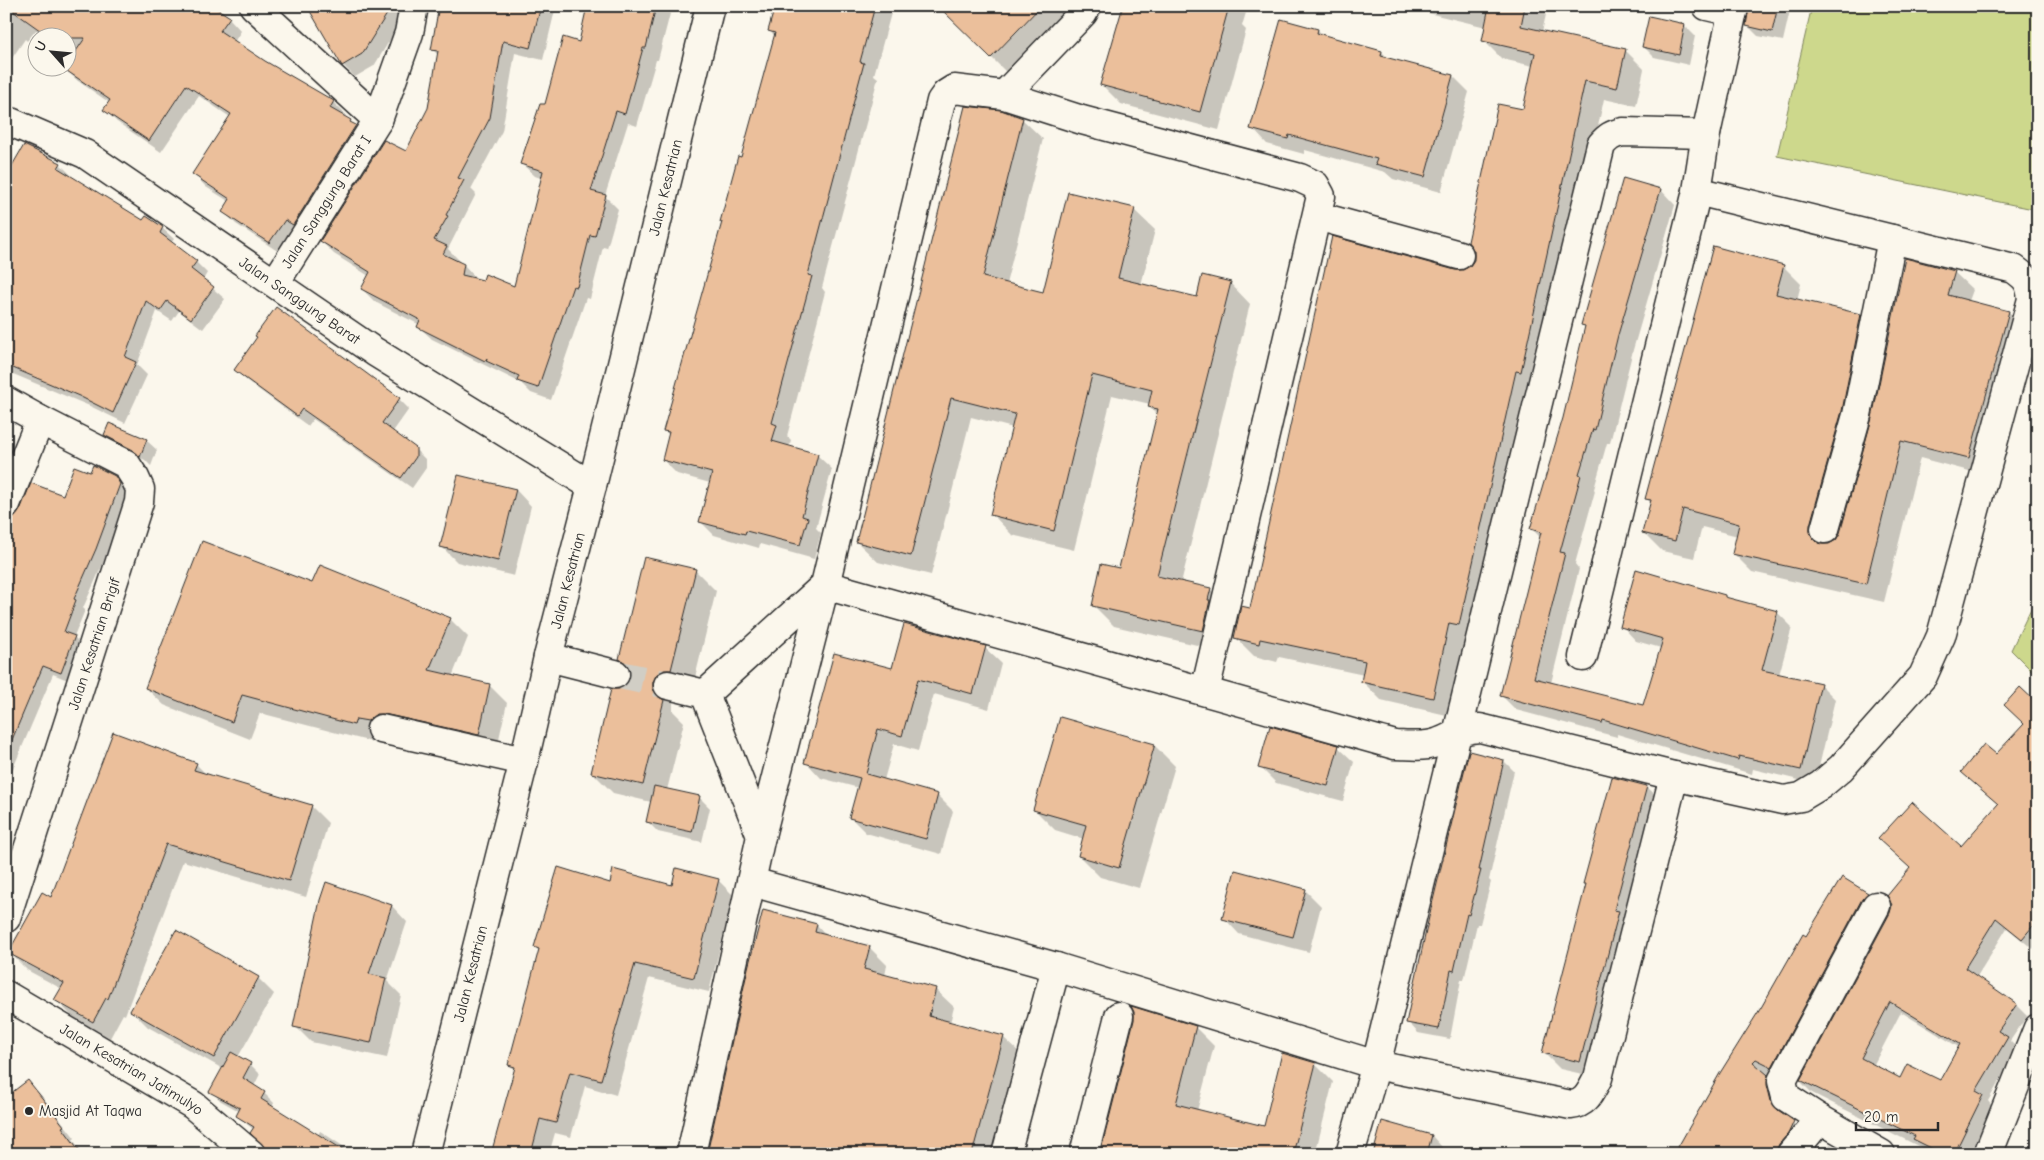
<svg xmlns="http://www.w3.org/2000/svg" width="2044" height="1160" font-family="'Comic Neue',sans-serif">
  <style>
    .green { fill: #cdd88c; stroke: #7c825c }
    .shadow { fill: #0003; fill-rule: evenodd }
    .building { fill: #ebbf9b; stroke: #2b2b2b; fill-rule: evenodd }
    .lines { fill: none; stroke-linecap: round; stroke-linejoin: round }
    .minor-tunnel { stroke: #d1cec5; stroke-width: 28; stroke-dasharray: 28 14; stroke-linecap: butt }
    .minor-casing { stroke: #2b2b2b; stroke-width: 31 }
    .minor { stroke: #fbf7ec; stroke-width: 28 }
    .poi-dot { fill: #2b2b2b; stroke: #fbf7ec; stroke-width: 2 }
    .labels { text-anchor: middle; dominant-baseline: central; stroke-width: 4; stroke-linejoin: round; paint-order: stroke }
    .street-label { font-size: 15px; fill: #2b2b2b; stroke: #fbf7ec }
    .poi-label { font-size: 15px; fill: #2b2b2b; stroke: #fbf7ec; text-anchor: start }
  </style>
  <rect width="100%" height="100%" fill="#fbf7ec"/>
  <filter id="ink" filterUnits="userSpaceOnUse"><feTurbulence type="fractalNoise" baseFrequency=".02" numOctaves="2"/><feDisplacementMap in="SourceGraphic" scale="10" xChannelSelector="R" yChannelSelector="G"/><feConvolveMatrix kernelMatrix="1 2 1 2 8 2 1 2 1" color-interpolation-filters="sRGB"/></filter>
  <g filter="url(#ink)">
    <g class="green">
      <path d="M1812,6h226v204l-261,-54z"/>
      <path d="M2038,594v74l-5,4 -22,-22z"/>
    </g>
    <g class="shadow">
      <path d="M6,6h92l131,12 12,13 -7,11 30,20 69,40 13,13 -2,2 19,16 -81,121 -46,-30 -12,-12 6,-10 -24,-15 -12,-13 36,-57 -31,-21 -38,56 -44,-30 -12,-12 5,-7 -32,-22 -13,-12 9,-13 -6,-5v-13h-21l-11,-8 -9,11 -2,-2 -19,28z"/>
      <path d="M307,6h94l6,6 -33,54 -19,11 -12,-12z"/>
      <path d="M440,6h116l-13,54 -28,-7 -13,78 -31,58 5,5 -28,55 11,11 -2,2 7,3 12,13v2l39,8 28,-109 -8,-3 -13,-12 24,-59 33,-62 10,-37h83l-14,54h-2l-19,66 -9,-3 -23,73 13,13 -11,39 -4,-1 -13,52 -4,-1 -35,102 -20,-7 -10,-10 -89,-44 -13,-12 1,-2 -45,-23 -13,-13 7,-13 -35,-22 -13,-13 85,-89 23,-43 9,-54 -5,-5z"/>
      <path d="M776,6h117l-19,69 4,3 -56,210 3,4 -38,144 4,4 -2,7 28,8 15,14 -16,59 5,5 -7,26 -54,-15 -1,4 -45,-13 -14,-14 10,-38 -33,-9 -14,-14 6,-25 -4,-4 110,-395 -6,-6z"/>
      <path d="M940,6h142l-70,72z"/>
      <path d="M1124,6h124l-6,20 4,4 -27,100 -98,-26 -19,-19z"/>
      <path d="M1399,6h149l-6,26 83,18 19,19 -8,37 -32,-7 -64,291 -89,326 -70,-16 -19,-19 2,-6 -85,-18 -2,5 -23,-6 -19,-19 220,-366h8l7,-4 5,-7 49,-149 9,-45 -31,-7 -19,-19 3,-13z"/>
      <path d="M1750,6h41l-8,35 -25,-5 -11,-11z"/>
      <path d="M1282,20l36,10 6,6 58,16 7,7 64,17 16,16 -28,100 -48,-13 -8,-7 -80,-22 -1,4 -37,-10 -15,-16z"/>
      <path d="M1684,25l11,11 -6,29 -35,-8 -10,-10z"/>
      <path d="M1022,119l21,20 -37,145 38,9 90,-83 21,20 -14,55 57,14 32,-16 20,21 -69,279 29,6 20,21 -7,41 -109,-25 -20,-20 25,-37 38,-154 -8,-8 1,-3 -38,-9 -38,155 -62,-15 -20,-21 21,-86 -42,-11 -40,158 -53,-13 -21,-20z"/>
      <path d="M60,164l11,11 -1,2 74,45 2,-4 16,10 12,11 -3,4 25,19 11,11 -4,7 22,19 -22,30 -24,-18 -7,10 -15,-10 -20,54 10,10 -22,48 -33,-16 -86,-36v-149z"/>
      <path d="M1661,190l14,15 -42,145 -23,93h-3l-13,46 1,2 -20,73 4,5 -28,114 93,24 17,-59 -25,-7 -14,-15 102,-30 3,3 50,13 15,15 -13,48 42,10 14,14 -20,85 -62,-15 -1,5 -135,-40v3l-101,-27 -14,-14 39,-158 -9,-9 32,-110 22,-91 -3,-4z"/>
      <path d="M1783,266l18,18 -4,16 64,15 18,18 -19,97 -32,115 8,-4 5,-7 33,-116 80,-146 19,18 -4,11 40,11 18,18 -39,146 -68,-18 -36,144 -132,-30 -19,-19 5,-17 -36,-9 -8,31 -32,-7 -18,-18 7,-30 -5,-5z"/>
      <path d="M236,370l163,29 10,10 -17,24 23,16 11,11v8l-14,20 -99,-69 -5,7 -62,-46z"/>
      <path d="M106,435l40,5 11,10 -6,16 -6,-6 -29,-14z"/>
      <path d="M6,450l13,12 -13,25z"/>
      <path d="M91,474l23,3 15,17 -24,65 -22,49 2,2 -11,27 9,9 -13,35 -17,-7 -47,111v-252l57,-36z"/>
      <path d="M516,490l15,16 -17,70 -57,-14 -16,-16z"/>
      <path d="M695,570l21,21 -24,99 -14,4 -5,9v8l11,11 -17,68 32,7 11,11 -8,34 -44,-10 -11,-11 4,-19 -38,-9 -20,-20 26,-83 8,-4 4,-8v-9l-11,-11z"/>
      <path d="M450,619l18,18 -16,40 37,8 18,18 -11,49 -122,-16 -2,6 -112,-29 -10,26 -86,-34 -18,-17z"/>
      <path d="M985,648l16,15 -12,46 -55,-15 -16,57 -24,-7 -10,36 53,15 16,16 -12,43 -75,-21 -15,-15 8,-30 -38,-10 -15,-16 87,-92z"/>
      <path d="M2038,694v250l-5,5 -26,-21 -31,50 40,27 11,11 -17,25 8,8 -30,52 5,6 -23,47h-36l-122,-61 -11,-11 90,-168 70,-66 38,-43 -36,-33 33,-17 29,-30 6,-25zM1901,1012l59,36 -20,33 -39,-1 -28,-14z"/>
      <path d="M1154,745l21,21 -36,122 -39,-11 -21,-21 5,-17 -29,-9 -20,-20z"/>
      <path d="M1338,747l16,15 -11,39 -67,-18 -16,-16z"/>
      <path d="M1504,761l10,10 -25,109 2,2 -11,42h-3l-13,56h-3l-11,59 -32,-6 -10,-11z"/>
      <path d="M196,764l11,11 104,31 17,17 -22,74 -123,-36 -58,154 -2,-1 -13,24 -37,-21 -17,-17 6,-11 -35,-19 -17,-17 42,-55z"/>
      <path d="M1647,787l16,15 -67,275 -36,-8 -16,-16 43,-168 -2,-1z"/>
      <path d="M718,880l15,15 -24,97 -60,-14 -33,117 -31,-9 -14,51 -16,-4 -6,21h-57l23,-84 -5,-5 29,-114 -4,-4 76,-63 62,2z"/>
      <path d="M327,884l65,22 15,16 -20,59 14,14 -14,63 -76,-16 -16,-16z"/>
      <path d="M1305,890l16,16 -12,46 -70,-18 -15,-16z"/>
      <path d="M1867,894l11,11 -100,192 4,17 23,19 -13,21h-116l131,-216z"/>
      <path d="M817,925l11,12 41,10 18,18 -2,11 50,13 19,18 -4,16 53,14 19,18 -26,99h-288z"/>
      <path d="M258,978l16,16 -36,63 12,7 10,10 -6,12 10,7 10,10 -2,4 46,28 2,-4 35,23h-82l-21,-22 1,-3 -16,-13 2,-5 -18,-10 -10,-10 12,-22 -75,-42 -16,-16z"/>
      <path d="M1195,1027l19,19 -17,65 68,17 50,-64 18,18 -18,72h-214z"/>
      <path d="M28,1082l12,12 35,44 -2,2 11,14h-78z"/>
      <path d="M1432,1136l10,11 -2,7h-65z"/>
      <path d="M1830,1144l17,10h-25z"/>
      <path d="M607,1149l18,5h-19z"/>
    </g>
    <g class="building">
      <path d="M6,6h207l17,11 -10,14 45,30 69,40 -4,7 21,12 -1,2 6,3 -63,100 -8,-5 -16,23 -47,-31 8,-13 -38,-25 39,-60 -45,-29 -37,56 -46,-31 7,-10 -46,-31 4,-1v-5l17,-25h-34z"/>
      <path d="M307,6h85l-30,48 -20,12z"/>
      <path d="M439,6h102l-11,42 -27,-7 -13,77 -32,60 6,2 -18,35 2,1 -14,24 13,6 -4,8 21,10 -2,11 21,5 2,-6 29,12 29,-115 -23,-7 20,-60h5l18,-67 16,5 8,-36h69l-10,42h-3l-18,66 -9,-3 -25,80 15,4 -11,41 -5,-1 -13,52 -4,-1 -35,102 -21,-7 2,-5 -33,-15 1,-3 -2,3 -68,-34 3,-7 -59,-31 9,-17 -50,-31 64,-101 22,11 22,-43 10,-57 -7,-1z"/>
      <path d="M775,6h100l-15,56 4,1 -56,212 4,1 -40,147 5,2 -5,16 46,13 -16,62 6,2 -8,27 -54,-14 -1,3 -46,-12 13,-49 -50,-13 7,-28 -6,-1 59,-209h-2l18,-66 3,1 34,-124 -7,-2z"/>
      <path d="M938,6h103l-50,52z"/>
      <path d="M1123,6h91l14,4 -28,102 -100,-27z"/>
      <path d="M1489,6h36l-4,20 105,23 -9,39 -32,-7 -64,291 -5,-1 -57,254 -10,-2 -16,75 -72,-16 4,-21 -105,-22 -1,5 -25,-6 7,-32 9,2 82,-372 123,34h8l7,-4 4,-6v-9l-6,-9 30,-138 25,5 12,-56 -53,-12z"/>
      <path d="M1749,6h29l-6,26 -26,-6z"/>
      <path d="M1649,16l36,8 -6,31 -37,-8z"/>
      <path d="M1281,19l37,10 -1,4 65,18 -1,5 72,19 -28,102 -50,-13 2,-5 -88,-24 -1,4 -38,-10z"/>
      <path d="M965,106l36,4 22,8 -40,159 60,15 25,-100 67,16 -17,70 79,19 5,-22 29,7 -74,294 54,12 -3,12h2l-7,31 -111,-25 9,-42 18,4 39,-159 -10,-2 4,-17 -60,-15 -38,156 -64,-16 25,-101 -64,-16 -40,158 -55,-14z"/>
      <path d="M24,145l37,18 -3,5 85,52 3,-4 17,11 -3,6 37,28 -6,8 23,18 -23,32 -24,-18 -7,10 -14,-10 -21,56 11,5 -23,51 -34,-17 -73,-31v-189z"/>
      <path d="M1623,178l38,11 -43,146 -23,95 -2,-1 -14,45 2,1 -21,77 5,1 -31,125 109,27 20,-66 -43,-12 16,-58 89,26v2l53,14 -16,59 59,13 -20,87 -62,-14 -1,4 -135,-40 -1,3 -102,-27 41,-164 -11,-3 33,-111 22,-92 -4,-1z"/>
      <path d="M1713,246l71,19 -8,29 85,20 -19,97 -32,114v7l4,8 7,4h8l7,-4 4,-7 32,-115 33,-160 50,13 -7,24 61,16 -40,147 -68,-17 -35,143 -134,-30 7,-30 -56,-15 -8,32 -33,-8 9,-33 -6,-1z"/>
      <path d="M276,307l124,91 -18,25 34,25v9l-15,21 -99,-69 -5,7 -63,-46 23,-33 -2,-1z"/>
      <path d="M109,423l38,16 -7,18 -7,-7 -29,-15z"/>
      <path d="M93,465l22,11 5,8 -24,65 -22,50 2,1 -12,32 11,4 -14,37 -18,-7 -37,88v-235l9,-2 5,-7 11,-27 32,12 11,-29 16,6z"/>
      <path d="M458,475l58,14 -18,72 -58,-14z"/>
      <path d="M202,541l110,42 8,-18 131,53 -22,52 61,14 -11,51 -95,-21h-8l-8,7 -12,-2 -2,6 -112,-30 -10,27 -87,-34z"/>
      <path d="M644,557l52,12 -25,101h-7l-7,4 -4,8v7l4,7 7,4 -21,85 -52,-12 20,-84h8l7,-4 4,-8v-8l-4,-6 -7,-4z"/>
      <path d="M904,624l82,22 -13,48 -55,-15 -16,57 -24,-7 -12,45 72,20 -12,45 -77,-21 11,-40 -56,-15 30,-110 58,15z"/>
      <path d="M2020,687l18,17v216l-16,19 -26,-21 -31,50 52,36 -19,27 10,6 -32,54 7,4 -29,59h-11l-30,-15 2,-3 -115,-56 90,-167 2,-8 -5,-9 23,-28 -32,-29 34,-37 49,44 37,-42 -37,-32 23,-28 12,10 28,-30 -20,-19zM1890,1002l70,42 -20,36 -33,-16 -7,14 -39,-20z"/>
      <path d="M1060,717l95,27 -36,124 -41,-12 8,-31 -53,-15z"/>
      <path d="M1270,726l69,19 -11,41 -70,-18z"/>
      <path d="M113,732l84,31 -3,7 118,35 -23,76 -123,-37 -58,155 -2,-1 -13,24 -39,-22 10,-17 -56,-30 34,-61 9,5z"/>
      <path d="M1469,751l35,9 -25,110h2l-12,45 -2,-1 -13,57 -3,-1 -12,59 -33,-6 23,-106z"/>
      <path d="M1612,777l35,9 -33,124 5,1 -39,151 -38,-9 44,-169h-3z"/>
      <path d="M654,786l46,10 -8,36 -46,-10z"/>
      <path d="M558,867l52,16 3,-14 59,16 4,-17 43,11 -25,99 -59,-14 -34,116 -31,-8 -14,51 -16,-4 -9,35h-40l24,-87 -7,-2 31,-116 -5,-2z"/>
      <path d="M1235,870l71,19 -13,48 -71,-18z"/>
      <path d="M1842,877l26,16 -6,6 -90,168 -16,-8 -3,3 15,13 -1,10 4,16 7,9 16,11 -6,13 -9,10 -3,10h-102l46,-81 42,-67 41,-72 3,2z"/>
      <path d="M326,882l66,23 -23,69 17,4 -15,65 -78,-16 27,-127z"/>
      <path d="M763,910l54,14 -2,8 55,14 -6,23 72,19 -7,28 75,20 -32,118h-142l-18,-5 -2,5h-103l41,-186z"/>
      <path d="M176,930l83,47 -45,81 -84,-47z"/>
      <path d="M1131,1006l65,20 -20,78 88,22 18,-73 34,10 -23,91h-28l-30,-7 -2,7h-133l34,-134v-8z"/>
      <path d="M231,1052l20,11 -8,15 22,14 -4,7 89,55h-75l-10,-6 -15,-15 4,-6 -18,-11 4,-8 -31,-16z"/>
      <path d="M28,1080l36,46 -2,1 20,27h-76v-57z"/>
      <path d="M1382,1121l50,14 -5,19h-54z"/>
    </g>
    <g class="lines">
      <path class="minor-tunnel" d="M615,674l53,11"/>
      <defs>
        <g id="minor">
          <path d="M254,6l124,114"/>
          <path d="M1707,6l26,6"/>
          <path d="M1004,95l78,25 218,58 15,7 6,11 -116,495"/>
          <path id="s1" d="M6,120l79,34 290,198 217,134"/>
          <path d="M1317,216l142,39"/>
          <path id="s2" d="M275,283l103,-163 31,-87 5,-27"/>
          <path d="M6,401l34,19 86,44 9,14 5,11 -1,13 -133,416"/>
          <path d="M6,504l34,-84"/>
          <path d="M1825,529l32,-114 35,-176"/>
          <path d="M548,657l67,17"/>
          <path d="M1583,657l114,-466"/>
          <path d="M668,685l37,9 56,142"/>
          <path d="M705,694l120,-109 116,-484 5,-7 8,-5 50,6 79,-82 4,-7"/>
          <path d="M381,729l143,32"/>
          <path d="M752,882l304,85 320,98 195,40c16,-1 20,-15 27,-27l76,-302"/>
          <path id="s3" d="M6,995l187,110 58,49"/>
          <path d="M1820,1119l-34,-22 -4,-16 94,-175"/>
          <path id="s4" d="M425,1154l99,-393 24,-104 44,-171 118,-480"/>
          <path d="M691,1154l70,-318 64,-251 570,160c14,0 30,3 44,-3 17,-6 20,-13 41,-14l194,48 109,24 18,-3 20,-12 20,-17 82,-92 18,-40 91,-337c-2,-17 -4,-20 -18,-30l-317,-78 9,-57 28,-128"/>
          <path d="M1006,1154l50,-187"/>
          <path d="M1084,1154l35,-138"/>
          <path d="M1350,1154l26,-89 225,-920c7,-8 11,-11 22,-13l83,2"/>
          <path d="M1791,1154l29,-35 61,35"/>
          <path d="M1988,1154l50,-126"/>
        </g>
      </defs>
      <use href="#minor" class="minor-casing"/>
      <use href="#minor" class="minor"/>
    </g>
  </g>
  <circle class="poi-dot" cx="29" cy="1111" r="5"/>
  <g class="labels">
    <g class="street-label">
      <text stroke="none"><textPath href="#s4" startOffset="996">Jalan Kesatrian</textPath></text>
      <text stroke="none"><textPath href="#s2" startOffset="96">Jalan Sanggung Barat I</textPath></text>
      <text stroke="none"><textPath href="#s1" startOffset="346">Jalan Sanggung Barat</textPath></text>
      <text stroke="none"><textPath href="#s4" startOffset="591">Jalan Kesatrian</textPath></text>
      <text transform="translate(94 644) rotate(-72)">Jalan Kesatrian Brigif</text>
      <text stroke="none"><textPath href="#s4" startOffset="186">Jalan Kesatrian</textPath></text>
      <text stroke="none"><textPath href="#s3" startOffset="146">Jalan Kesatrian Jatimulyo</textPath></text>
    </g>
    <g class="poi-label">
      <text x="39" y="1111">Masjid At Taqwa</text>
    </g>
  </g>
  <rect width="2044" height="1160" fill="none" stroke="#fbf7ec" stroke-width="25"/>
  <rect x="12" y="12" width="2019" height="1135" fill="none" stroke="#2b2b2b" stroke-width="2" filter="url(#ink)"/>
  <g transform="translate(52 52) rotate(297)"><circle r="24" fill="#fbf7ec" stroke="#a8a59f"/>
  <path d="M0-4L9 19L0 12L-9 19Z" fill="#2b2b2b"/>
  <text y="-8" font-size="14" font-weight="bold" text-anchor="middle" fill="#2b2b2b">U</text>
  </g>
  <path d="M1856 1122v8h82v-8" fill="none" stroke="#2b2b2b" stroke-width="2.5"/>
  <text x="1864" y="1122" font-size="15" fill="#2b2b2b" stroke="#fbf7ec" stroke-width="4" paint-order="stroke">20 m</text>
</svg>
